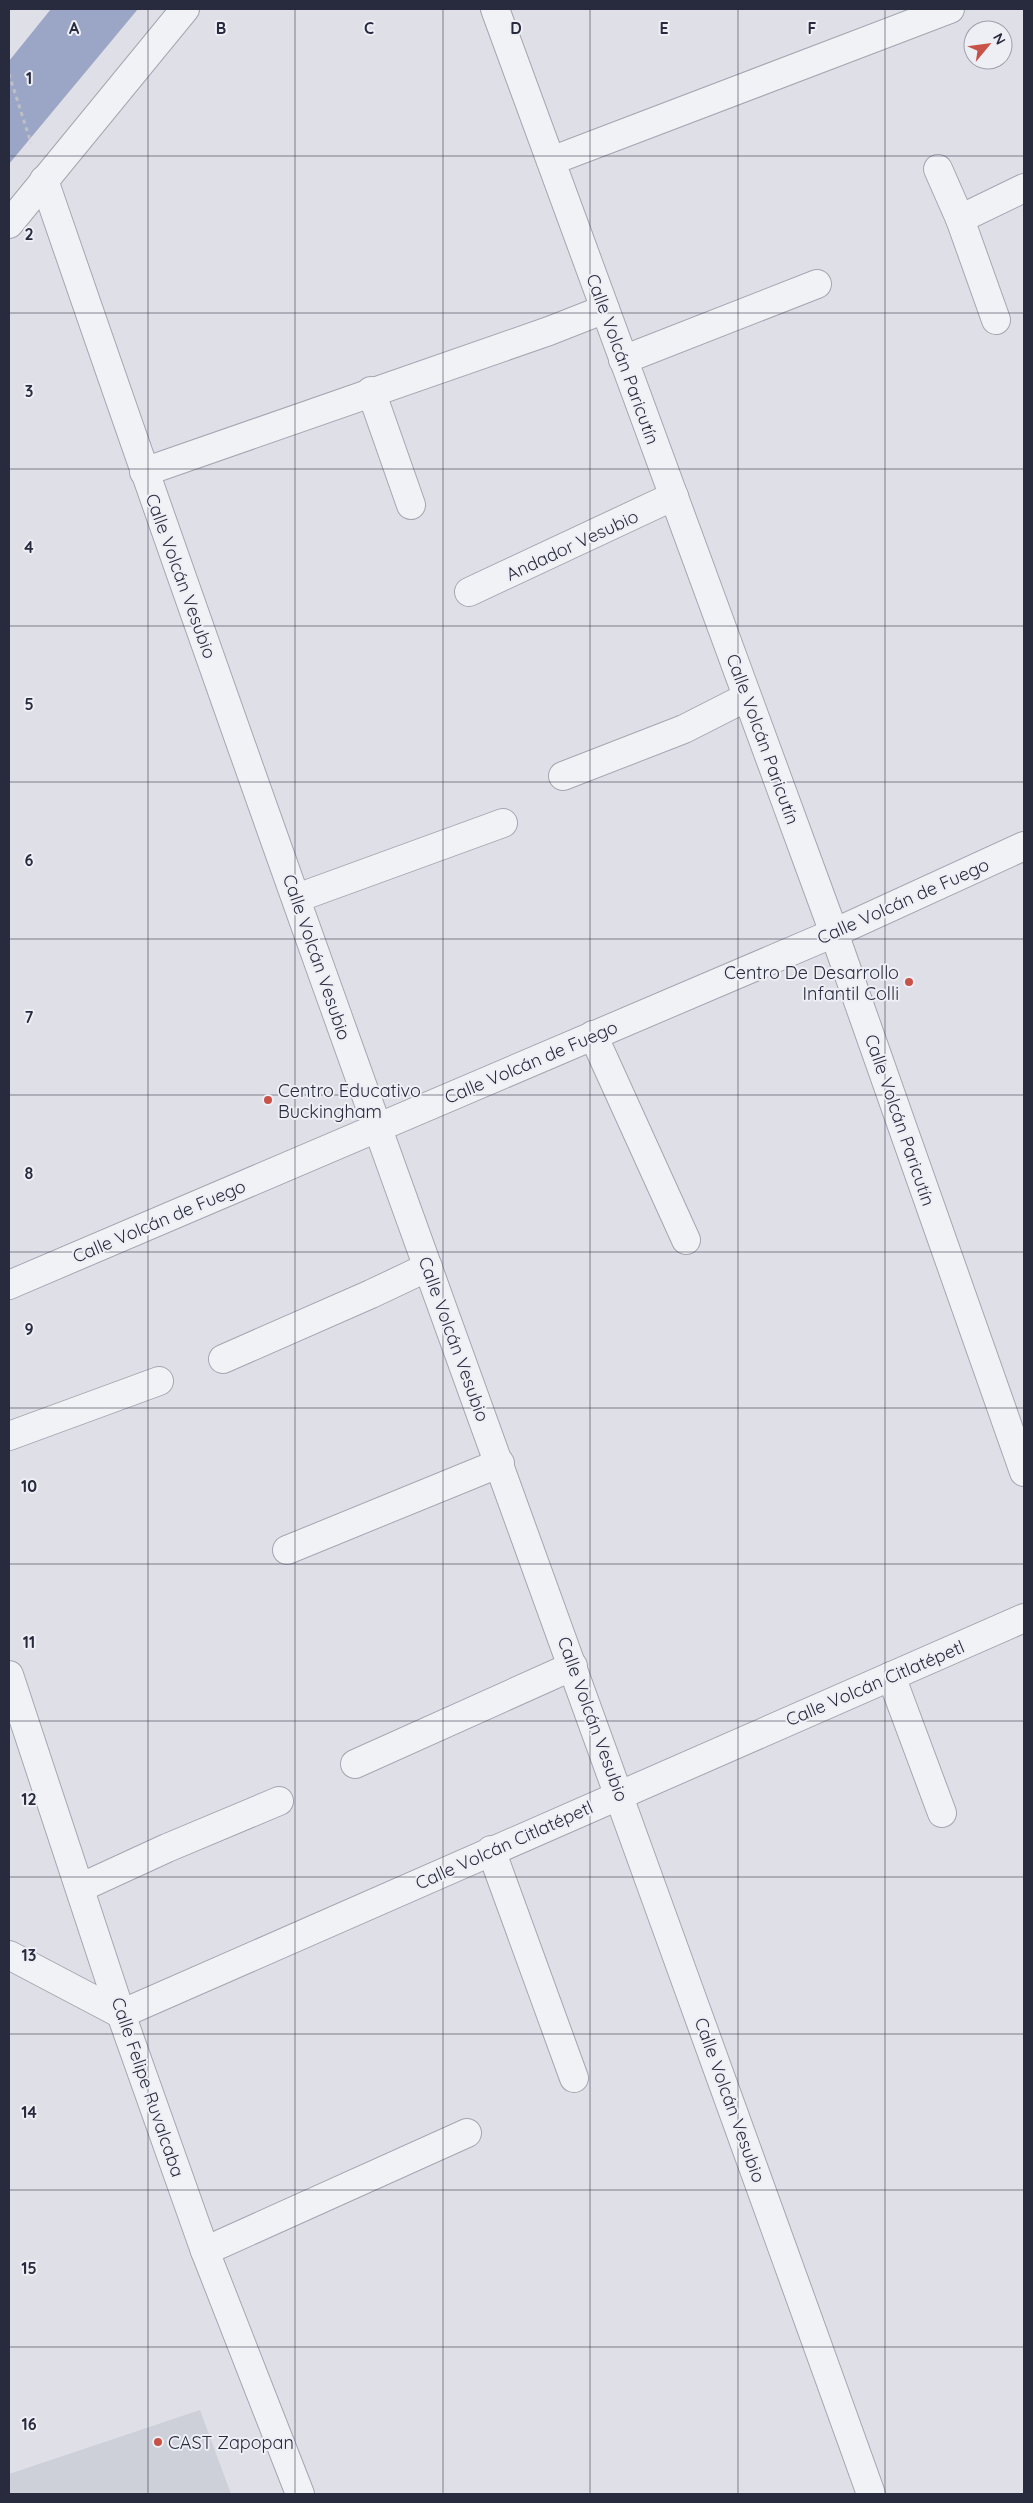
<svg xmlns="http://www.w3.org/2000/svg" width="1033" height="2503" font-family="Quicksand,sans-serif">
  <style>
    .built { fill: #cdcfd9 }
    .water { fill: #9ba6c6 }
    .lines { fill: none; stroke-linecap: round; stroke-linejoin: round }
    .minor-casing { stroke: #a4a6b1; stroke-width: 30 }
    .path { stroke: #bdbec6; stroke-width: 3; stroke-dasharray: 4 4; stroke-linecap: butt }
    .minor { stroke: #f1f2f6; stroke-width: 28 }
    .grid { fill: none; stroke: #282b3e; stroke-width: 1; stroke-opacity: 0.55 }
    .poi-dot { fill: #c85248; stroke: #eeeff5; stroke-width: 2 }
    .labels { text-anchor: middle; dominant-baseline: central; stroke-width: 4; stroke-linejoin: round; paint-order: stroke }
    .street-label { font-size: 18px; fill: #282b3e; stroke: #eeeff5 }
    .poi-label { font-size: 18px; fill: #282b3e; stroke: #eeeff5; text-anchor: start }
    .grid-label { font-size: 16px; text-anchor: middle; font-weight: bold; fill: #282b3e; stroke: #eeeff5; stroke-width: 4; stroke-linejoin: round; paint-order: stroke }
  </style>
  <rect width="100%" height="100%" fill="#dfe0e7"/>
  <path class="built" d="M200,2410l31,84h-222v-20z"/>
  <path class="water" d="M51,9h87l-129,155v-103z"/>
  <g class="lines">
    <defs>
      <g id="minor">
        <path d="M495,9l339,924 190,539"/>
        <path d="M551,161l399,-152"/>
        <path d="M938,169l22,50"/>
        <path d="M44,180c266,775 550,1543 827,2314"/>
        <path d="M9,224l176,-215"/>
        <path d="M996,320l-36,-101 64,-31"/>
        <path d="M623,360l194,-76"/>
        <path d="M371,391l40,114"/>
        <path d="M144,472l405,-141 56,-22"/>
        <path d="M469,592l205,-96"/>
        <path d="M563,776l121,-47 63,-32"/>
        <path d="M297,898l206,-75"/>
        <path d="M593,1035l93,205"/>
        <path d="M9,1285l825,-352 190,-87"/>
        <path d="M223,1359l148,-65 57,-27"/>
        <path d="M9,1436l150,-55"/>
        <path d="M287,1550l213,-87"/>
        <path d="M9,1675l112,339 84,237 95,243"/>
        <path d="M891,1676l51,137"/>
        <path d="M355,1764l218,-98"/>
        <path d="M491,1850l83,228"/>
        <path d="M80,1888l87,-40 112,-47"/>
        <path d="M9,1955l112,59 903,-396"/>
        <path d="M205,2251l262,-118"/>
      </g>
    </defs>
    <use href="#minor" class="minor-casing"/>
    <path class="path" d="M9,74l22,69"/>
    <use href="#minor" class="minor"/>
  </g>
  <path class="grid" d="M148,9v2485M295,9v2485M443,9v2485M590,9v2485M738,9v2485M885,9v2485M9,156h1015M9,313h1015M9,469h1015M9,626h1015M9,782h1015M9,939h1015M9,1095h1015M9,1252h1015M9,1408h1015M9,1564h1015M9,1721h1015M9,1877h1015M9,2034h1015M9,2190h1015M9,2347h1015"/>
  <g class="poi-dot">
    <circle cx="909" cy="982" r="5"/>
    <circle cx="268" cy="1100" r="5"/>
    <circle cx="158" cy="2442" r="5"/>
  </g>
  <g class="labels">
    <g class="street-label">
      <text transform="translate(623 359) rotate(70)">Calle Volcán Paricutín</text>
      <text transform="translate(572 545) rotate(-25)">Andador Vesubio</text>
      <text transform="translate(181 576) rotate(70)">Calle Volcán Vesubio</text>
      <text transform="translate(763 739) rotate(70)">Calle Volcán Paricutín</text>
      <text transform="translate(903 901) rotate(-24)">Calle Volcán de Fuego</text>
      <text transform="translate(317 957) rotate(71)">Calle Volcán Vesubio</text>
      <text transform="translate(531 1062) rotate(-23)">Calle Volcán de Fuego</text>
      <text transform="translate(900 1120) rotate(71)">Calle Volcán Paricutín</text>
      <text transform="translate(159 1221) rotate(-23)">Calle Volcán de Fuego</text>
      <text transform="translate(454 1339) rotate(70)">Calle Volcán Vesubio</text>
      <text transform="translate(875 1683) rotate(-23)">Calle Volcán Citlatépetl</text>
      <text transform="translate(593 1719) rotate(70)">Calle Volcán Vesubio</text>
      <text transform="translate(504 1845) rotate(-24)">Calle Volcán Citlatépetl</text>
      <text transform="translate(148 2087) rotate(71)">Calle Felipe Ruvalcaba</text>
      <text transform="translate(730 2100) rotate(70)">Calle Volcán Vesubio</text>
    </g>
    <g class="poi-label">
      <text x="899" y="972" text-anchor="end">Centro De Desarrollo<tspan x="899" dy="21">Infantil Colli</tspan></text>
      <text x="278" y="1090">Centro Educativo<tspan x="278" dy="21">Buckingham</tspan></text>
      <text x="168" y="2442">CAST Zapopan</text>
    </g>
  </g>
  <g class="grid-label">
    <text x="74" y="34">A</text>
    <text x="221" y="34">B</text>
    <text x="369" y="34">C</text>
    <text x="516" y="34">D</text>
    <text x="664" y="34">E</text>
    <text x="812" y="34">F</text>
    <text x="29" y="84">1</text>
    <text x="29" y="240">2</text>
    <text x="29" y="397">3</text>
    <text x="29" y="553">4</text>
    <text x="29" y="710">5</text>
    <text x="29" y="866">6</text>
    <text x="29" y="1023">7</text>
    <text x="29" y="1179">8</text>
    <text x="29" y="1335">9</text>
    <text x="29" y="1492">10</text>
    <text x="29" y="1648">11</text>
    <text x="29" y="1805">12</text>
    <text x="29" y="1961">13</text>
    <text x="29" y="2118">14</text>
    <text x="29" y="2274">15</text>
    <text x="29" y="2430">16</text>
  </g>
  <rect width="1033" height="2503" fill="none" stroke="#282b3e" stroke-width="20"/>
  <g transform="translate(988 45) rotate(61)"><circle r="24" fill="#eeeff5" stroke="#9fa1ac"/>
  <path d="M0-4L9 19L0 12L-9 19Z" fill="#c85248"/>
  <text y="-8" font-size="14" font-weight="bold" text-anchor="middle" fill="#282b3e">N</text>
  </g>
</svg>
